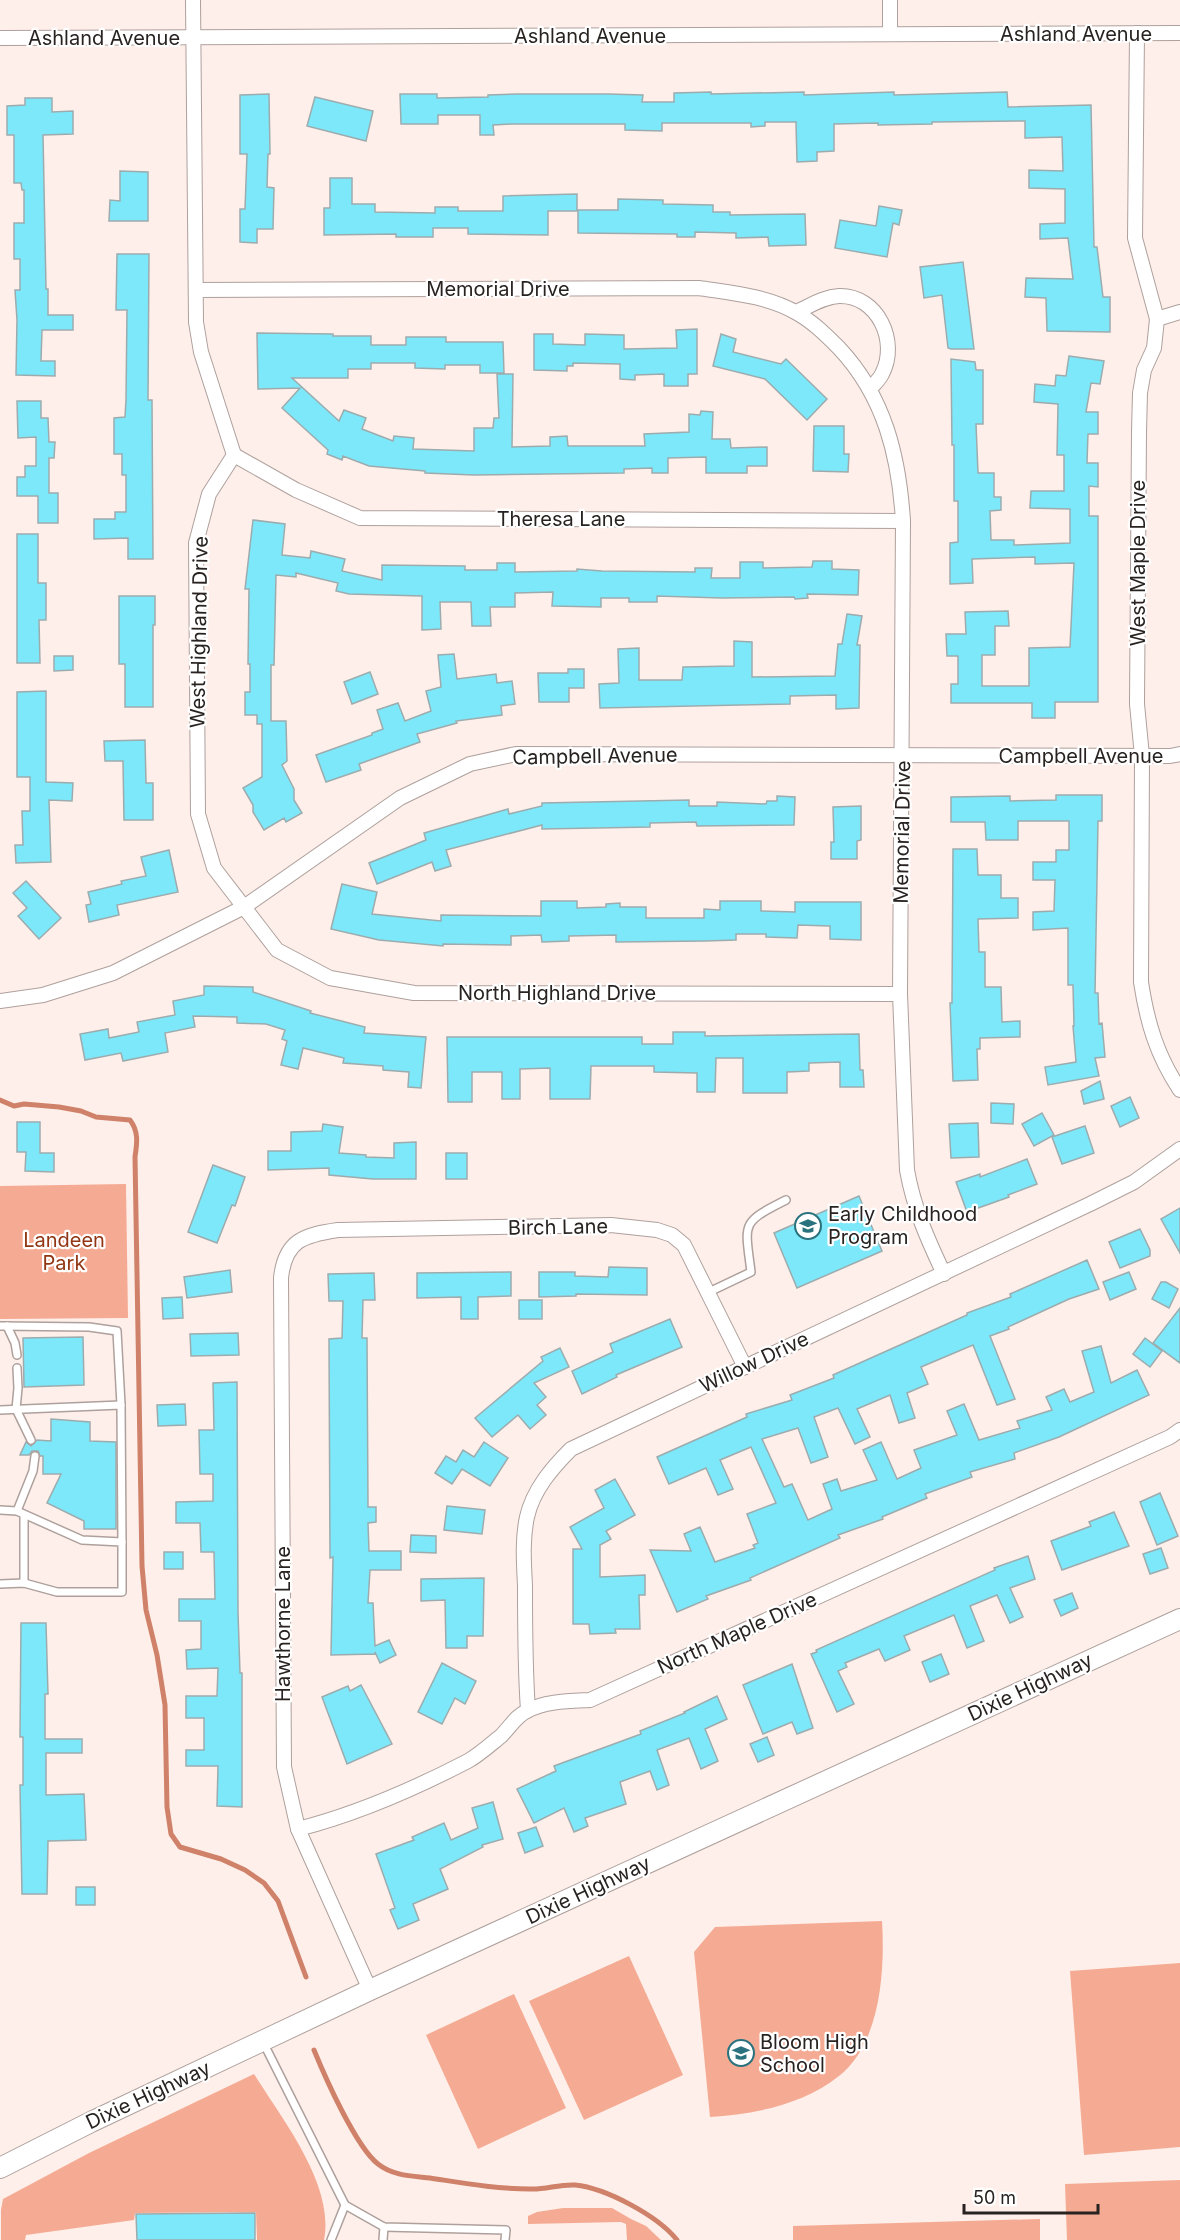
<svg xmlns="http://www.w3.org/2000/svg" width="1180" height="2240" font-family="Inter,sans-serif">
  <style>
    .green { fill: #f5ab93 }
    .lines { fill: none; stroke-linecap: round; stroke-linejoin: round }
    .stream { stroke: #cf8269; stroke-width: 5 }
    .building { fill: #7de8f9; stroke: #9cacae; stroke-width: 1.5 }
    .lane-casing { stroke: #aea09c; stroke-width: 10 }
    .street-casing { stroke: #aea09c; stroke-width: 16 }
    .secondary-casing { stroke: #aea09c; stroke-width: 22 }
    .lane { stroke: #fff; stroke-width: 7 }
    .street { stroke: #fff; stroke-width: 14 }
    .secondary { stroke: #fff; stroke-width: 20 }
    .labels { text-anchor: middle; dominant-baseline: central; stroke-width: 4.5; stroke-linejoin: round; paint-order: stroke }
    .street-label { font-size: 20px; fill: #282321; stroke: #fff }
    .poi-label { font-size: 20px; fill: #282321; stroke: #fff; text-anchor: start }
    .park-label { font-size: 20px; fill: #923614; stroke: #fff }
  </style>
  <rect width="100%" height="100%" fill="#feefea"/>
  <g class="green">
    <path d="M126,1184l2,134 -128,1v-133z"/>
    <path d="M882,1921c3,49 -1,122 -43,155 -36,29 -85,38 -129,41l-16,-165 21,-25z"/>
    <path d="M629,1956l54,119 -99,45 -55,-119z"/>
    <path d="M1180,1963v184l-96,8 -14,-184z"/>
    <path d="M514,1994l52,114 -88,41 -52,-114z"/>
    <path d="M254,2074c28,45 81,111 70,166h-67l-1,-28 -121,1 -1,7 -108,15 -1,5h-24v-30l2,-11 86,-46z"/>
    <path d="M1180,2180v60h-113l-2,-56z"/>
    <path d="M563,2208h49l19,11 15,7 15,14h-34l-1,-16 -5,-2 -93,2v-8l9,-4z"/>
    <path d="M1040,2219v21h-247v-14z"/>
  </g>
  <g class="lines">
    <g class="stream">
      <path d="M0,1100l14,6 10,-2 35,3 22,4 15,6 34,3c9,12 7,23 5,37l7,409 4,44 11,45 8,50 2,102 4,27 9,13 41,12 24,11 19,13 14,18 28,76"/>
      <path d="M314,2050c11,27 42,97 64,114 15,12 35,12 52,14 33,5 66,11 100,11 15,1 29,-5 45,-4 31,3 83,31 102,55"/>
    </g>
  </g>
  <g class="building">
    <path d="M711,92v2l93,-2v3l90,-3v3l113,-3 1,15 83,-2 3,142h3l6,50h7v35l-63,-1 -1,-33 -21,-1 1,-19 47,1 -5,-41 -28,1v-15l25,-1v-34l-36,-1v-18l34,1 -1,-34 -37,1v-17l-93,1v2l-54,1v-2l-44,1v27l-17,1v9l-20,1 -1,-40h-31v4l-14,1v-4h-89v8l-37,-1v-6h-113l-19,1 1,10h-14v-20h-42v9h-37l-1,-30h37v4l51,-1v-2l29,-1h91l35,1 -1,7h32v-9z"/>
    <path d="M269,94l1,60h-2l-1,33 7,1 -1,41h-16v14l-17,-1v-33h5l2,-55h-7v-59z"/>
    <path d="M315,97l58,14 -7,30 -59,-15z"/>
    <path d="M25,98h27v14l21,-1v23l-30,1 3,154h2v26h25v15h-31l-1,31h14v15l-39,-1 1,-55 -2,-30h5v-31h-6v-36h10v-33h-2l-1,-7h-7v-48h-7v-29l18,-1z"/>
    <path d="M120,171l28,1v49h-39l1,-21 10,1z"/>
    <path d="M330,178h22v26h23v8l60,1v-6h23v4h45v-15l74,-2v17h-29v24l-80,-1v-6h-35v9h-37v-3l-72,1v-27h6z"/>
    <path d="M618,199l45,1v4l50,1v7h17v3l75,-1 1,31 -37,1 -1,-9 -32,1v-5l-41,-1v5h-18v-3l-99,-1v-23h40z"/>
    <path d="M879,206l23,4 -3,15 -6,-2 -6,34 -52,-9 5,-28 36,6z"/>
    <path d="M117,254h32l-1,146h4l1,159h-25v-21l-34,1v-20h21v-7h11v-37h-4v-21h-8v-36l11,-1 1,-17 1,-90h-11z"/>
    <path d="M963,262l11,87h-23l-3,-1 -6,-53 -18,3 -4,-31z"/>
    <path d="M697,329v45h-9v12h-24v-12l-29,1v5l-15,-1v-15l-47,-1v3h-6v5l-33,-1v-36h19v10l32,1v-11l39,1v14l53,-1 -1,-18z"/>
    <path d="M257,333l76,1v2h38v9h35v-8h40v5h57l1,31h-24v-8h-35v4l-30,-1v-5h-44v6h-23v9h-56l47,43 5,-11 22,8 -4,11 31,12 1,-5 20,2 -1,11 61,2v-23h19l1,-10h5l-2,-44h16l-1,73 38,-1v-9l17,-1 1,10h77l-1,-12 45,-2v-18l11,1 1,-4 12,1 -1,27h18l1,9 36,-1v19h-20v7h-41v-16l-38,1v15h-16v-5l-28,1v4l-150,2 -49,-2v-2l-56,-5 -26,-10 -1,4 -15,-6 1,-4 -46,-42 18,-20 -42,1z"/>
    <path d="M721,334l15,5 -3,13 48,12 5,-5 41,40 -20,21 -42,-41 -52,-13z"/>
    <path d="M1069,356l35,5 -4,23 -9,-1 -5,29h12v22h-10l-1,29h11v24l-9,-1v30h9v186h-43v16h-23v-15h-81v-19h7v-28h-11l-1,-22h20l-1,-22 43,-1 1,15h-14v29h-13v31h47v-38l41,-1 4,-84 -39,1v-7l-63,2 1,24 -23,1v-41l8,-1v-41h-4v-56h-2l-1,-86 24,3 1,8h7v54h-7l2,49h16v24h7v13l-11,1 1,29h23v5l56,-2v-34l-40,-1 1,-17h33v-36h-7l1,-51 -24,-2 1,-18 20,2 1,-11 10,1z"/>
    <path d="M17,401h24v17h7l1,24h6l-1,16h-5v35h9v30h-20v-27h-21v-19h8v-11h11v-29l-18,1z"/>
    <path d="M814,426h30v28h5l-1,18 -35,-1z"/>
    <path d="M253,520l32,4 -3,31 28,3 1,-7 34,8 -3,12 40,9v-15l83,1v4h32v-7h18v9l62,-1v-2l25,2 93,1v-4h17l-1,10h29v-16h23v6l49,-1 1,-6h19v8l27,1 -1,25 -51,-1 1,4 -13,1 -1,-2 -72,1 -65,-2v6h-28v-4h-28v9l-49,-1 1,-14 -38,1v14h-25l1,19h-19l-1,-24h-31l1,27 -19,1v-34l-73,-2 -13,-3 2,-8 -42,-10v4l-20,-2 -2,90h-3v56h15l1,40 -5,4 12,24v11l8,13 -16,9 -2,-4 -20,12 -11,-18v-7l-10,-17 19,-11v-53h-5v-9h-12v-23h5v-28h-2l1,-75h-4z"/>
    <path d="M17,534h21v49h8v37h-7l1,43h-23z"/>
    <path d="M119,596h36v29h-2v82h-28v-43h-6z"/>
    <path d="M847,614l15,2 -5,29h3l-1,63 -23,1v-14l-46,1v8l-190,4 -1,-24 20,-1 -1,-34 21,-1v32h43l1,-13 51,-1v-25l18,1v35l83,-1 3,-32h4z"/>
    <path d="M454,654l3,25 39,-5 1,9 15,-2 3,23 -14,2 1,9 -46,6 1,2 -40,11 3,8 -61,22 2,6 -35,12 -10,-27 56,-20v-2l11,-4 -6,-19 21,-7 7,18 26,-10 -5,-20 15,-4 -3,-32z"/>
    <path d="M54,656h19v14l-19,1z"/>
    <path d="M568,669h16v19h-15v14h-30l-1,-29h30z"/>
    <path d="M370,672l8,22 -26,10 -8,-22z"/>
    <path d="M46,691v91l27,1 -1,18 -23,-1 2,62 -35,1 -1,-18h8l-1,-34h8v-34h-13v-85z"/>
    <path d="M145,740l1,43h7v37h-29l-1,-59h-18l-1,-20z"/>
    <path d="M1056,795h46v26h-4l-3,172h3l1,31 3,-1 3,34 -10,1 4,18 -51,9 -3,-18 31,-5 -3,-36h1l-1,-41h-5v-57l-35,2v-18l21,-1 1,-31h-22v-18h23v-12h13v-29h-51v19h-32l-1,-18h-34v-25l59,-1v5l46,-1z"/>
    <path d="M777,796l18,1 -1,28 -97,1 -1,-4 -46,1v4l-108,2v-4l-96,25 5,16 -16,5 -3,-9 -55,22 -8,-21 57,-23 -2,-7 84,-24 1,5 33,-8v-3l147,-3v6h28v-4l49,2 1,-3h10z"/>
    <path d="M861,806v34l-4,1v18h-26v-17h3l-1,-35z"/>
    <path d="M953,849h24l1,26h23v23h17v20l-40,1 1,33h6v35h16l1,35 18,-1v16l-40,1v11h-3l1,31 -25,1 -3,-78h2z"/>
    <path d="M169,850l9,42 -61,13 2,10 -30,7 -3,-17 5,-1 -3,-12 34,-8 -1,-3 25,-5 -5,-19z"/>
    <path d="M26,881l35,37 -22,21 -21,-23 9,-8 -14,-15z"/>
    <path d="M342,884l35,8 -5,22 69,7v-6l100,1v-15h36v7l29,-1v-3l14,-1v4h26v11h58v-9l16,1v-9h41v10l34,1v-10h66v38l-31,-1v-13l-32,-1 -1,13 -31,-1v-3h-30v6l-31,1 -89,1v-7l-47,1v5l-27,1 -1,-7 -30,1v9l-68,-1v2l-64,-6 -48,-11z"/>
    <path d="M204,986l49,1v5l58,19 -1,2 55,14 -1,6 62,4 -5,51 -13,-1 1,-15 -26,-2v-4l-40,-3 1,-5 -41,-10 -5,21 -17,-4 6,-24 -5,-2 3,-9 -19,-6 -29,-1v-6l-44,-1 2,11 -30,6 3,19 -45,9 -2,-8 -36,7 -5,-26 28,-5 1,9 30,-6 -2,-10 38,-7 -2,-14 31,-6z"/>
    <path d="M673,1032h32v4l154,-2 1,36h3l1,17h-24v-25l-31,1v8l-22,1v21h-44v-35h-27l-1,34h-18v-19l-43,-1v-6h-63l-1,33h-40v-31l-30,1v30h-18v-27h-30v30h-24l-1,-65h195v7h31z"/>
    <path d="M1100,1081l4,18 -20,5 -3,-13z"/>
    <path d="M1130,1097l9,21 -19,9 -9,-21z"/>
    <path d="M991,1103l23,1 -1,20 -22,-1z"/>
    <path d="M1042,1113l12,22 -20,11 -12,-22z"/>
    <path d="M17,1122h23v31h14v19l-29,-1 1,-19h-9z"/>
    <path d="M978,1123l1,34 -28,1 -2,-34z"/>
    <path d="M323,1124l20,3 -4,26 27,2v2l28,1v-15l22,-1v37h-43l-44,-4v-7l-61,2v-19h23v-19l31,-1z"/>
    <path d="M1085,1126l9,27 -32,11 -10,-27z"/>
    <rect x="446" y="1153" width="21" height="26"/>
    <path d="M1027,1159l10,25 -29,11 1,2 -42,15 -11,-30 24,-8v3z"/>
    <path d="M213,1165l32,12 -10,29 -3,-1 -15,38 -29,-11z"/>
    <path d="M859,1196l23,55 -85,37 -23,-55z"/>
    <path d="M1180,1208v45l-19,-34z"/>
    <path d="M1140,1229l10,21v6l-30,12 -11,-26z"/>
    <path d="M1087,1260l12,29 -30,10 -61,28 1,2 -19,7 25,63 -18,6 -24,-60 -52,22 7,17 -21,9 8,25 -16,5 -9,-28 -33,14 13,28 -15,7 -17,-36 -24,9 14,40 -17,6 -13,-35 -36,11 22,48 8,-3 16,36 24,-11 -9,-25 14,-5 4,12 36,-11 -14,-30 18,-8 16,37 24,-11 -7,-18 43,-15 -10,-24 17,-7 15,36 41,-12 -3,-7 35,-11 -6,-13 18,-8 6,13 24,-10 -12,-41 19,-5 10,37 26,-13 12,25 -90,42 -45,16 1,6 -45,13 2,5 -47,17 2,4 -45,19 1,2 -45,16 2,3 -90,40 1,2 -45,16 2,3 -31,13 -27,-62 41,1 -7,-17 16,-7 15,35 40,-14 -2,-3 5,-2 -11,-29 29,-11 -25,-56 -31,13 13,29 -15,6 -12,-27 -37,16 -12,-27 90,-40 -1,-3 46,-14 -2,-5 44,-17 -1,-3 134,-60v-2l44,-16 -1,-3z"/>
    <path d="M609,1267l38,1v27l-71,-1v2l-37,1v-25h36v4l33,1z"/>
    <path d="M230,1270l2,22 -45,6 -3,-21z"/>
    <path d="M511,1272v24l-33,1v22h-17v-22l-44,1v-25z"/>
    <path d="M1129,1272l7,17 -26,11 -7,-18z"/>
    <path d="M374,1273l1,27h-12l-1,38h5l1,169h8v15l-8,1 1,28h32v19h-31l-2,33h5l2,43 14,-6 7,15 -16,8 -5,-11v2l-44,1 2,-98 -3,1 -1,-219 13,-1 1,-37h-14l-1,-27z"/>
    <path d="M1161,1282h5l12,7 -9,19 -17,-9z"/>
    <path d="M182,1297l1,21 -20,1 -1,-21z"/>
    <rect x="519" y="1300" width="23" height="19"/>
    <path d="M1180,1308v55l-27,-20z"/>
    <path d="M670,1319l12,28 -66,28 1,2 -35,17 -10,-23 41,-19 -3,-8z"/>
    <path d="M238,1333l1,22 -48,1 -1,-22z"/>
    <path d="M83,1337l1,48 -60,2 -1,-49z"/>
    <path d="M1145,1338l17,13 -12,16 -17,-13z"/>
    <path d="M560,1348l9,19 -35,16 12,14 -9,8 9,10 -16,14 -12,-14 -26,22 -17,-19 68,-57 -2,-4z"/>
    <path d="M237,1382l1,230 2,61h2v134l-25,-1 1,-40h-32v-16h18v-32h-18v-22h31l1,-28 -31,1 -1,-19 15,-1v-28h-22v-22h36l-1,-47h-13l-1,-29h-24v-21l37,-1v-27h-13l-1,-44h15l-1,-47z"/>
    <path d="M185,1404l1,21 -28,1 -1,-21z"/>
    <path d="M51,1419l39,3v19l26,1v87h-32v-8l-37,-18 14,-29h-18v-18h-3l-2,-5h-6l-3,4h-9l6,-13 5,4 6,-6 14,1z"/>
    <path d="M484,1442l24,16 -18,28 -28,-17 -10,15 -17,-11 11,-17 10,6 7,-12 11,7z"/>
    <path d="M615,1479l20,36 -29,16 5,8 -11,6v32l45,-2v20h-6l1,34h-25l1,4 -26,1 -1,-10h-16v-75h9l-12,-22 34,-19 -9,-18z"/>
    <path d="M1160,1493l18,43 -21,9 -17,-43z"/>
    <path d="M447,1506l38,4 -3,24 -38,-4z"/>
    <path d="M1114,1512l15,34 -67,24 -11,-29 40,-15 -2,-4z"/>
    <path d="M411,1535l25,1v17l-26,-1z"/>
    <path d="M1161,1548l7,20 -18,6 -7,-20z"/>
    <rect x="164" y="1552" width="19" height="17"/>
    <path d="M1028,1556l7,23 -25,9 13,29 -13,6 -13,-28 -27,11 14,35 -17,7 -13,-33 -50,21 6,14 -25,11 -6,-12 -34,14 2,4 -9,4 16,33 -17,8 -26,-58 6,-2 -1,-2 179,-80 -1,-2z"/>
    <path d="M484,1578l-1,58h-16v12h-21l-1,-48 -24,1v-22z"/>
    <path d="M1072,1593l6,15 -17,8 -7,-16z"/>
    <path d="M21,1623h25l2,71h-3v45h37v14h-36v42l38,-1 2,46 -38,1 -1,53h-25l-2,-109h3v-48h-3z"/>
    <path d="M941,1654l8,20 -19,8 -8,-20z"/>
    <path d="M442,1663l34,18 -11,23 -10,-6 -13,26 -24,-12z"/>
    <path d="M792,1664l21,64 -16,6 -5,-12 -29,12 -20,-49z"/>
    <path d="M361,1685l31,59 -45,20 -25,-67 26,-11 2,5z"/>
    <path d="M717,1696l10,23 -22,10 13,32 -17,8 -12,-31 -32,12 12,35 -12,5 -7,-19 -30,11 6,22 -41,14 3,8 -14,6 -10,-24 -30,15 -17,-34 39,-18 -2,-5 87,-32 -1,-3 45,-18 -1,-1z"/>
    <path d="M767,1737l7,18 -16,7 -8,-18z"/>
    <path d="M493,1802l10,37 -21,6 1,2 -43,22 8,20 -35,15 6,16 -21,9 -8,-19 5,-2 -19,-54 38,-14 -2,-3 32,-14 7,17 27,-12 -6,-20z"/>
    <path d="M536,1827l7,19 -18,7 -7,-20z"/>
    <rect x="76" y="1887" width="19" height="18"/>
    <path d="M255,2213v27h-118l-1,-26z"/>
  </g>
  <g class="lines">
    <defs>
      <g id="lane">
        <path d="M709,1292l42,-20c-6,-49 -11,-49 35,-72"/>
        <path d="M0,1326l89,1 28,4 4,74"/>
        <path d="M7,1326l8,17 2,12"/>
        <path d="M17,1368l1,20 -2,21 15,31"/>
        <path d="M0,1410l121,-5 1,137"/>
        <path d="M0,1510l17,1 65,29 40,2v50h-65l-33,-9 -24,1"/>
        <path d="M17,1511l16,-40 2,-15"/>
        <path d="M24,1583v-68"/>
        <path d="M263,2042l82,163 39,22 122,3 -1,10"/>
        <path d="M331,2240l14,-35"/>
        <path d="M383,2240l1,-13"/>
      </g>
      <g id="street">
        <path d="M193,0l3,322 5,30 33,103 -25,39 -13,49 2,271 16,54 63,82 53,28 84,15 486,1"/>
        <path d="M890,0v34"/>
        <path d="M1137,33l-2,205 22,81 -3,29 -10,22 -4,23 -1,39 -2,272 5,52 -1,226c6,40 16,74 39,108"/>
        <path d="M0,38l1180,-5"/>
        <path d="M196,290l503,-2c33,5 69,8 98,25 16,9 29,22 42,35 46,49 60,109 64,173l-3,473 7,176c7,39 20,68 37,104"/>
        <path d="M796,312c14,-6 27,-15 43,-16 39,-1 60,46 43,78 -3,6 -8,10 -12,15"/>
        <path d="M1157,319l23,-7"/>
        <path d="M234,455l62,35 64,28 543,3"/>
        <path d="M0,1001l43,-6 70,-22 131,-66 156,-109 70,-34 46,-10 654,2 10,-2"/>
        <path d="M528,1710c-3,-41 -3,-83 -3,-124 -1,-22 -3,-46 2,-69 6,-27 25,-49 44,-68l519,-245 44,-22 46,-33"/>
        <path d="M298,1829c59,-15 116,-40 170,-68 11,-6 23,-17 33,-25 9,-9 15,-20 26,-25 18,-10 43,-10 63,-11l580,-263 10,-7"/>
        <path d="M370,1990l-72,-161 -14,-62 -3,-489c4,-38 23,-43 57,-48l273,-5 46,5 15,5 12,10 61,122"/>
      </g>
      <path id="secondary" d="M0,2168l91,-46 279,-132 810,-371"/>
    </defs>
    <use href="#lane" class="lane-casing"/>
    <use href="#street" class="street-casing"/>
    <use href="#secondary" class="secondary-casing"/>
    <use href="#lane" class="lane"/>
    <use href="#street" class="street"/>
    <use href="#secondary" class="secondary"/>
  </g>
  <defs>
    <symbol id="school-ring" viewBox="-11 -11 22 22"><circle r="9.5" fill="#fff" stroke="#2a727d" stroke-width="1.5"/><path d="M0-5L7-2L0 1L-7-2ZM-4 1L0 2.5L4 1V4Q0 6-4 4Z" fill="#2a727d"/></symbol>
  </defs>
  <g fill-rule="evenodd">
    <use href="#school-ring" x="793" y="1211" width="30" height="30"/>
    <use href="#school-ring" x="726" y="2038" width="30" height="30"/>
  </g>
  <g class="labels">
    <g class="street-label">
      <text x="1076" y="34">Ashland Avenue</text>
      <text x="590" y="36">Ashland Avenue</text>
      <text x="104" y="38">Ashland Avenue</text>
      <text x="498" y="289">Memorial Drive</text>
      <text x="561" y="519">Theresa Lane</text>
      <text transform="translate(1138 563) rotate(-90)">West Maple Drive</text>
      <text transform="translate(199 632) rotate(-89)">West Highland Drive</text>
      <text transform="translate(595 756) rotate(-1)">Campbell Avenue</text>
      <text x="1081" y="756">Campbell Avenue</text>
      <text transform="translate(902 832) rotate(-89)">Memorial Drive</text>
      <text x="557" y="993">North Highland Drive</text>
      <text transform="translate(558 1227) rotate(-1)">Birch Lane</text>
      <text transform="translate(754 1362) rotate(-25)">Willow Drive</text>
      <text transform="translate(283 1624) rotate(-90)">Hawthorne Lane</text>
      <text transform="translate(737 1633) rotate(-24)">North Maple Drive</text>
      <text transform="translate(1030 1687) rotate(-25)">Dixie Highway</text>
      <text transform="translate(588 1890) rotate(-25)">Dixie Highway</text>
      <text transform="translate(148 2095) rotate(-25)">Dixie Highway</text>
    </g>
    <g class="poi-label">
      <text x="828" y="1214">Early Childhood<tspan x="828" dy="23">Program</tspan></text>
      <text x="760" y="2042">Bloom High<tspan x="760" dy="23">School</tspan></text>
    </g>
    <g class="park-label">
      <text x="64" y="1240">Landeen<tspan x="64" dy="23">Park</tspan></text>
    </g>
  </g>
  <path d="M964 2204v9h134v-9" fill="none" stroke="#282321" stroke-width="3"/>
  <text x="973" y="2204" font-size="18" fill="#282321" stroke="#ffffff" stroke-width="4.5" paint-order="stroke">50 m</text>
</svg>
